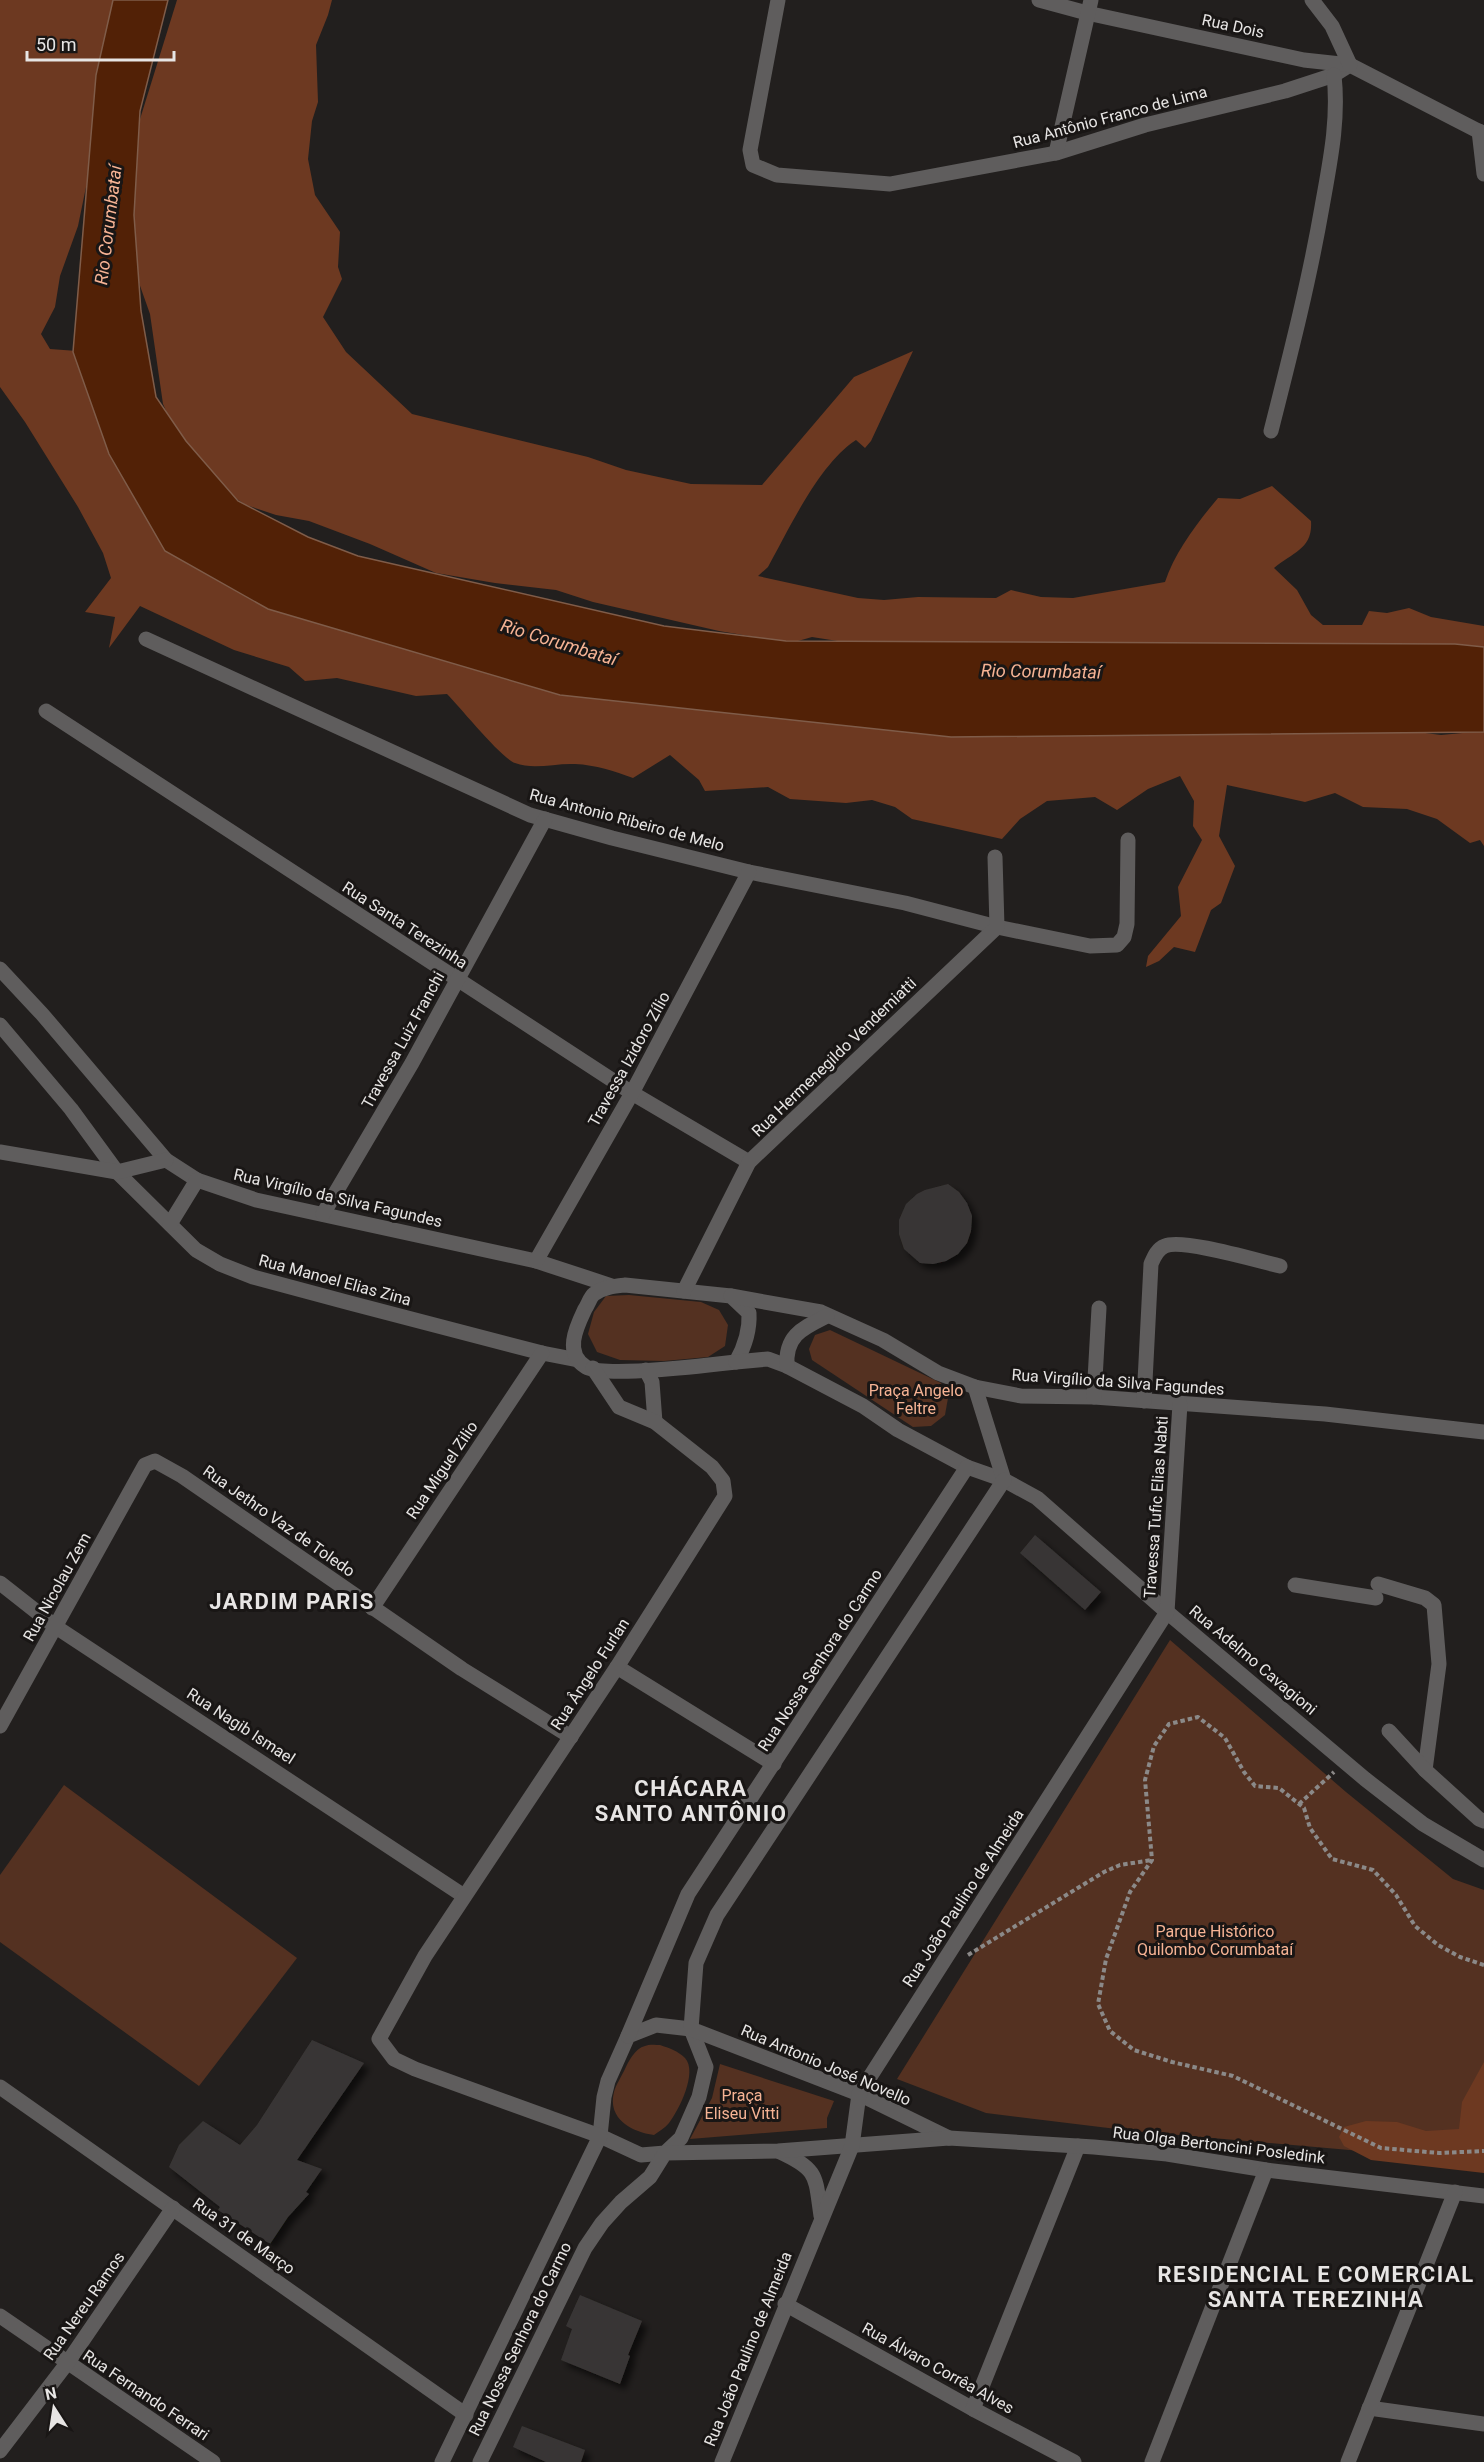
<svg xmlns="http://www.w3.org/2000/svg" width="1484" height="2462" font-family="Roboto,sans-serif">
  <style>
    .green { fill: #543121 }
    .forest { fill: #6d3921 }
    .water { fill: #522106; stroke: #7f5c49; stroke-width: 1.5 }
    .building { fill: #393635; filter: url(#shadow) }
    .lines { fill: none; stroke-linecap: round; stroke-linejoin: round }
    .path { stroke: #8b8988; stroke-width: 4; stroke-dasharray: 4.5 3; stroke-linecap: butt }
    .minor { stroke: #5f5d5d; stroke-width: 15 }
    .labels { text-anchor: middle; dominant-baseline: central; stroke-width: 6; stroke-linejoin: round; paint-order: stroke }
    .street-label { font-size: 16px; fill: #e7e5e4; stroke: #191615 }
    .park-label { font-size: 16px; fill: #f6b394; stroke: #191615 }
    .water-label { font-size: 18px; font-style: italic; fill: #f6b394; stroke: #191615 }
    .district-label { font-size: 22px; font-weight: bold; letter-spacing: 1.5px; fill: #e7e5e4; stroke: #191615 }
  </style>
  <defs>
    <filter id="shadow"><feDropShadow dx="5.5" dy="5.5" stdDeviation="3" flood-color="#0009"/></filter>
  </defs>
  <rect width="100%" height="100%" fill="#221f1e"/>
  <g class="green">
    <path d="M629,1295l72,7 18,8 9,15 -3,21 -17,11 -44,4 -44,-1 -23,-8 -9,-18 6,-22 12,-16z"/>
    <path d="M830,1330l111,53 7,15 -3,17 -14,11 -18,1 -101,-67 -3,-11 6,-14z"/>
    <path d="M1170,1640l176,152 107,87 31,11v270l-10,1 -341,-30 -147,-18 -89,-34z"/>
    <path d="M64,1785l233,173 -98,128 -199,-144v-67z"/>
    <path d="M660,2045c9,3 18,6 25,13 13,14 -6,52 -16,65 -4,5 -10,8 -15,12 -22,-3 -47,-16 -40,-43 2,-7 7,-15 10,-21 4,-9 11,-23 21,-25 4,-2 11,-1 15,-1z"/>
    <path d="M720,2064l114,37 -7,17v10l-137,11 22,-41z"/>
  </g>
  <g class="forest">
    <path d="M0,0h142l-32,123 -24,64 -8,39 -18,50 -5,31 -14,27 9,15 27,2 204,237 1160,147 43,-4v115l-4,-6 -10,3 -33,-24 -30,-10 -44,-2 -28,-14 -30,9 -78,-17 -8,51 16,30 -14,37 -10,7 -16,42 -21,-5 -15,14 -13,6 2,-11 33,-40 -3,-29 24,-47 -9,-14 1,-25 -14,-25 -32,13 -31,21 -22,-13 -48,4 -27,18 -18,20 -90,-20 -17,-12 -23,-7 -26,3 -56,-4 -22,-12 -63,4 -6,-11 -29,-25 -37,23c-19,-7 -37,-13 -58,-14 -20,-1 -41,6 -60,-1 -14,-5 -55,-56 -68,-69l-31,2 -79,-18 -32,3 -16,-14 -55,-17 -94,-44 -31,42 6,-31 -30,-5 26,-34 -8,-25 -25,-46 -53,-85 -25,-35z"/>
    <path d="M177,0h155l-4,15 -12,30 2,57 -6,19 -4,38 7,36 25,37 -2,35 4,12 -19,38 23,35 66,62 176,43 38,13 65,14 71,1 92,-108 59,-26 -42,90 -6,7 -9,-8c-37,24 -67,89 -88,127l-10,9 100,22 26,2 34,-3 78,1 15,-8 30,7 32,1 92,-16c10,-30 32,-59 53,-84l22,1 32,-13 39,35c2,28 -18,31 -37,47l23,22 14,25 12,10h39l7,-14 18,2 22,-5 22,9 53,9v28l-640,-12 -32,-5 -21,6 -72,-12 -126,-29 -37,-12 -61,-7 -59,-10 -66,-29 -61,-23 -33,-6 -30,-10 -26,-17 -39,-44 -18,-40 -13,-90 -23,-65 9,-117z"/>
    <path d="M1484,2062v111l-113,-13 -27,-14 -5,-9 5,-10 22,-6 31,1 29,9 33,-2 3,-27z"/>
  </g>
  <path class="water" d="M113,0h55l-28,111 -6,104 7,96 15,86 30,44 52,60 70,36 50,19 306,70 122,15 669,3 29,3v85l-533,5 -391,-42 -292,-86 -103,-58 -56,-97 -36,-102 23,-277z"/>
  <g class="building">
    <path d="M948,1184l11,8 8,11 5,13 -1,15 -4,12 -9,11 -12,7 -13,3 -13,-1 -16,-14 -5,-15v-14l7,-16 11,-10 8,-4z"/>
    <path d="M1035,1535l66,57 -16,18 -65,-57z"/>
    <path d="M312,2040l52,23 -67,97 25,9 -16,23 3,2 -21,23 -18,27 -52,-34 2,-3 -51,-40 10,-22 24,-24 37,24 17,-20z"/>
    <path d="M580,2295l62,26 -14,34 2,1 -10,28 -59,-24 11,-31 -6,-3z"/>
    <path d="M522,2426l63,24 -4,12h-35l-33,-15z"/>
  </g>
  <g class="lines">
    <g class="path">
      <path d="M1299,1804l35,-32"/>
      <path d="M968,1955l136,-83 16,-7 32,-5"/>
      <path d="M1484,1965l-24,-8 -22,-12 -23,-19 -19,-31 -23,-25 -41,-11 -22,-31 -6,-20 -25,-20 -24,-2 -11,-14 -19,-34 -27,-21 -29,7 -15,22 -9,34 7,80 -22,32 -24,67 -8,45 12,27 24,19 38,12 61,14 148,72 58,5 45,-2"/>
    </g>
    <g class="minor">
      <path d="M778,0l-28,150 3,15 24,10 113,9 166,-31 89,-28 140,-34 49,-16 16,-10"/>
      <path d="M1039,0l48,13 217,47 46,5 134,69"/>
      <path d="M1312,0l20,26 18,39"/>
      <path d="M1479,131l5,43"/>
      <path d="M1056,153l35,-153"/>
      <path d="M1271,431c19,-75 38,-149 51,-224 8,-45 17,-87 12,-132"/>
      <path d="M146,639l384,176 82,23 137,34 156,31 92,24 93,19 27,-1 7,-8 3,-13 1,-84"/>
      <path d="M46,711l586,382 117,69"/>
      <path d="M0,969l42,45 124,146 31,20 59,20 280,61 76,25"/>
      <path d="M0,1025l71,84 46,63 79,78 24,14 33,13 97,26 192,50 36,7"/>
      <path d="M0,1152l117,20 49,-12"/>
      <path d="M323,1214l89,-151 133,-244"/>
      <path d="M170,1224l27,-44"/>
      <path d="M536,1261l96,-168 117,-221"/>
      <path d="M625,1285l106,11 18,17c1,18 -4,33 -13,49 -26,3 -131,16 -150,5 -23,-14 -9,-41 -1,-58 3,-4 5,-12 9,-15 9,-7 21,-8 31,-9z"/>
      <path d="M684,1291l65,-129 248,-235 -2,-70"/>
      <path d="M731,1296l90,16 62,28 55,33 37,14 46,9 73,1 231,17 159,18"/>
      <path d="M736,1362l32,-3 19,7 76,40 35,24 69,37 37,13 33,18 130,114 198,167 58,45 61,36"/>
      <path d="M787,1366c-2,-31 16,-38 40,-50"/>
      <path d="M646,1370l6,12 3,40"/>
      <path d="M975,1387l29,93"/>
      <path d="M1094,1397l5,-89"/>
      <path d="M1144,1401l7,-137c3,-7 6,-15 14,-18 17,-8 93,15 115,20"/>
      <path d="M0,1583l56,44 408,269"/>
      <path d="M1378,1584l47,14 9,7 5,59 -14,106"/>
      <path d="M1295,1585l81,13"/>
      <path d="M372,1608l170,-255"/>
      <path d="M617,1667l157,97"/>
      <path d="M0,1726l145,-261 10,-4 27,15 280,193 109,68"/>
      <path d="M1389,1731l36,39 54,49 5,2"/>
      <path d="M656,2025l35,4 15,38 -7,30 -18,41 -16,15 -24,2 -41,-19 4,-39 4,-16 20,-45z"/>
      <path d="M628,2036l60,-142 279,-427"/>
      <path d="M0,2087l466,328"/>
      <path d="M949,2138l-90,-44 -168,-65 5,-66 21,-48 287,-435"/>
      <path d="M780,2152c39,18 35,24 41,64"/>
      <path d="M785,2304l188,105 101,53"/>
      <path d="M0,2316l213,146"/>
      <path d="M1369,2408l115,16"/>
      <path d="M973,2409l105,-263"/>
      <path d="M0,2451l68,-89 105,-154"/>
      <path d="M442,2462l158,-326 -185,-67 -21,-10 -15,-20 46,-83 192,-289 108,-171 -2,-15 -11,-14 -57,-45 -36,-15 -26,-39"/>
      <path d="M480,2462l105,-214 17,-25 19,-21 29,-25 15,-24 113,-2 171,-13 145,9 73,7 99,16 218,26"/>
      <path d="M722,2462l130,-316 7,-52 308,-482 13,-208"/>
      <path d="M1152,2462l114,-292"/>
      <path d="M1348,2462l107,-270"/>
    </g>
  </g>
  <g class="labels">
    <g class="street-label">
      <text transform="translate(1233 26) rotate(12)">Rua Dois</text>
      <text transform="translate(1110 117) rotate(-15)">Rua Antônio Franco de Lima</text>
      <text transform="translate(627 820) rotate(15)">Rua Antonio Ribeiro de Melo</text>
      <text transform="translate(405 925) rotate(33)">Rua Santa Terezinha</text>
      <text transform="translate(403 1040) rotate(-61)">Travessa Luiz Franchi</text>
      <text transform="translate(834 1057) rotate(-44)">Rua Hermenegildo Vendemiatti</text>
      <text transform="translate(629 1059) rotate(-61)">Travessa Izidoro Zílio</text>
      <text transform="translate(338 1198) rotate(13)">Rua Virgílio da Silva Fagundes</text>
      <text transform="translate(335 1280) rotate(15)">Rua Manoel Elias Zina</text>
      <text transform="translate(1118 1382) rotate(4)">Rua Virgílio da Silva Fagundes</text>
      <text transform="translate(442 1470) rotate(-56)">Rua Miguel Zilio</text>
      <text transform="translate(1156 1507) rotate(-86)">Travessa Tufic Elias Nabti</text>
      <text transform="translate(279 1521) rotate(35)">Rua Jethro Vaz de Toledo</text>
      <text transform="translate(57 1587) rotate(-61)">Rua Nicolau Zem</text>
      <text transform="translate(820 1660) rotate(-57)">Rua Nossa Senhora do Carmo</text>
      <text transform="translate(1253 1660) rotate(40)">Rua Adelmo Cavagioni</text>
      <text transform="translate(590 1674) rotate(-57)">Rua Ângelo Furlan</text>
      <text transform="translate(241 1726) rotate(33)">Rua Nagib Ismael</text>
      <text transform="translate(963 1898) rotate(-57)">Rua João Paulino de Almeida</text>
      <text transform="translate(826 2065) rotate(23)">Rua Antonio José Novello</text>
      <text transform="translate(1219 2145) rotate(7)">Rua Olga Bertoncini Posledink</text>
      <text transform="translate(244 2236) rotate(35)">Rua 31 de Março</text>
      <text transform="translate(84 2306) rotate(-55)">Rua Nereu Ramos</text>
      <text transform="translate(520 2339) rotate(-64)">Rua Nossa Senhora do Carmo</text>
      <text transform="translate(748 2349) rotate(-68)">Rua João Paulino de Almeida</text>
      <text transform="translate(938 2368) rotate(29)">Rua Álvaro Corrêa Alves</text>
      <text transform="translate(146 2395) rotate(34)">Rua Fernando Ferrari</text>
    </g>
    <g class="park-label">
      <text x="916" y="1390">Praça Angelo<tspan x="916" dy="18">Feltre</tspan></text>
      <text x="1215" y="1931">Parque Histórico<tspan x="1215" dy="18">Quilombo Corumbataí</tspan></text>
      <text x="742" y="2095">Praça<tspan x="742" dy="18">Eliseu Vitti</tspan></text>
    </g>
    <g class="water-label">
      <text transform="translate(108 225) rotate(-83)">Rio Corumbataí</text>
      <text transform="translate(559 642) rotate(17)">Rio Corumbataí</text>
      <text transform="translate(1041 671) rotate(1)">Rio Corumbataí</text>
    </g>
    <g class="district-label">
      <text x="292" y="1601">JARDIM PARIS</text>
      <text x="691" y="1788">CHÁCARA<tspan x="691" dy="25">SANTO ANTÔNIO</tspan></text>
      <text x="1316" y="2274">RESIDENCIAL E COMERCIAL<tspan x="1316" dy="25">SANTA TEREZINHA</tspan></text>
    </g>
  </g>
  <g transform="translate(54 2408) rotate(348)" stroke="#191615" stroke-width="4.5" paint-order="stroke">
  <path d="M0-4.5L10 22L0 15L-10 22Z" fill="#e7e5e4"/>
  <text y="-9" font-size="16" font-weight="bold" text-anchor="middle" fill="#e7e5e4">N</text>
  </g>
  <path d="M27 51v9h147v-9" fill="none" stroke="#e7e5e4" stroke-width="3"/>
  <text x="36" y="51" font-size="18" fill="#e7e5e4" stroke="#191615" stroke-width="4.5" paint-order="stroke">50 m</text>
</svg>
